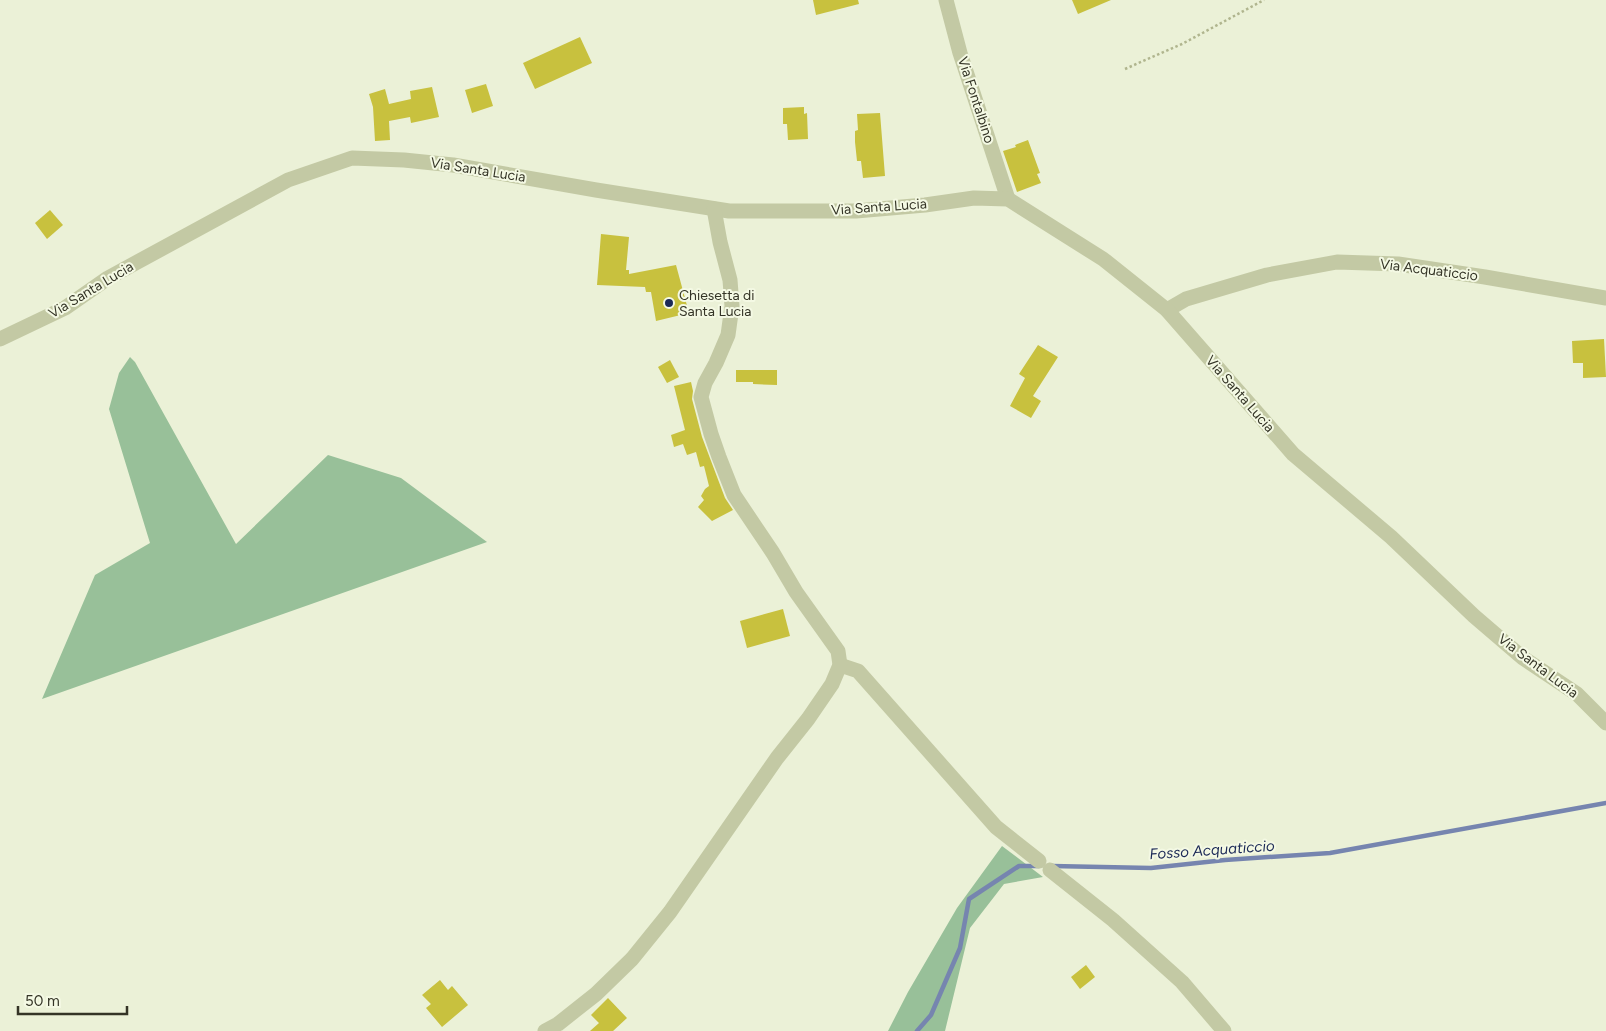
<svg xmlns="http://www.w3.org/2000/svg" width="1606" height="1031" font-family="Figtree,sans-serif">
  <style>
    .green { fill: #98c099 }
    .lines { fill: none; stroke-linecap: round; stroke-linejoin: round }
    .stream { stroke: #7685af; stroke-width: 4.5 }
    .building { fill: #c8c13e }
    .path { stroke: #b0b58e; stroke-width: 2.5; stroke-dasharray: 2.5 2.5; stroke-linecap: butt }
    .minor { stroke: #c3c9a4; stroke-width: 15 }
    .poi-dot { fill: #1b2956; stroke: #f4f9e4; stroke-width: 2 }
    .labels { text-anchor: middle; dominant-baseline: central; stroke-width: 4; stroke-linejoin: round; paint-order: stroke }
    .street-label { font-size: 14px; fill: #343426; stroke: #f4f9e4 }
    .poi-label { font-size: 14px; fill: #343426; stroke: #f4f9e4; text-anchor: start }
    .water-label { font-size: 15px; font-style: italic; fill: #1b2956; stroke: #f4f9e4 }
  </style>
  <rect width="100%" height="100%" fill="#ebf1d7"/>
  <g class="green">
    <path d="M130,357l5,5 101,182 92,-89 73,23 86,64 -445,157 53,-124 55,-32 -41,-134 10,-36z"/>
    <path d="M1002,846l41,31 -39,7 -34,44 -25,103h-57l20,-39 49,-84z"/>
  </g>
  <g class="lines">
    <g class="stream">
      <path d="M1052,866l99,2 74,-8 105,-7 276,-50"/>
      <path d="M917,1031l14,-16 29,-67 9,-49 50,-33h20"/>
    </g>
  </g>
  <g class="building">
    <path d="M813,0h45l1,4 -43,11z"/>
    <path d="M1072,0h39l-33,14z"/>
    <path d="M580,37l12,26 -57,26 -12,-26z"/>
    <path d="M486,84l7,22 -21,7 -7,-23z"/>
    <path d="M432,87l7,30 -28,6 -1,-6 -21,4 1,19 -15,1 -2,-34 -4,-13 16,-5 4,15 22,-5 -1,-8z"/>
    <path d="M804,107v7l3,-1 1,26 -20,1 -1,-16h-4v-16z"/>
    <path d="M880,113l5,63 -22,2 -2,-17h-4l-2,-19v-11l3,-1 -1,-16z"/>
    <path d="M1028,140l12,33 -3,1 4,9 -24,9 -14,-41 13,-4 -1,-2z"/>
    <path d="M50,210l13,15 -16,14 -12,-16z"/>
    <path d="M601,234l28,3 -3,33h3v4l47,-9 13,48 -33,8 -5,-29h-5l-1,-5 -48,-2z"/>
    <path d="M1604,339l2,38 -23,1v-15h-10l-1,-22z"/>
    <path d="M1038,345l20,12 -25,39 8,5 -10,17 -21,-12 15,-28 -6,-4z"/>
    <path d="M670,360l9,17 -12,6 -9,-16z"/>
    <path d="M736,370h41v15l-24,-1v-2h-17z"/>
    <path d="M691,382l2,9 -1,8 10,38 23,61 8,12 -21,11 -14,-14 6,-7 -3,-4 4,-7 4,-3 -5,-20 -4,1 -4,-15 -9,3 -4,-11 -9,3 -3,-12 14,-5 -11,-44z"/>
    <path d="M783,609l7,27 -43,12 -7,-27z"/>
    <path d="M1086,965l9,12 -15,12 -9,-12z"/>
    <path d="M440,980l8,10 4,-4 16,19 -26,22 -16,-19 5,-4 -9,-9z"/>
    <path d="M608,998l19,20 -14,13h-23l9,-8 -8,-8z"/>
  </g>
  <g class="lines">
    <path class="path" d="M1125,69l57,-25 82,-44"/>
    <g class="minor">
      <path d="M946,0l14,53 48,146"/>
      <path d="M1167,310l19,-11 81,-24 70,-13 61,2 87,13 121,21"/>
      <path d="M0,339l65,-31 43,-30 180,-98 64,-22 52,2 49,5 143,25 133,21h127l69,-6 49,-7 34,1 95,60 64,51 126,144 98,83 83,79 49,42 54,36 29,29"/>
      <path d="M840,665l18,6 138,156 43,34"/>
      <path d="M1050,870l63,50 69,62 42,49"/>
      <path d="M545,1031l13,-7 38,-30 36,-35 38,-47 107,-154 31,-39 24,-35 8,-19 -2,-14 -42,-59 -23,-39 -39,-58 -15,-38 -8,-23 -10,-37 4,-14 11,-20 12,-28 4,-29 -2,-26 -10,-38 -6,-33"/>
    </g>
  </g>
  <circle class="poi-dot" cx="669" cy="303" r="5"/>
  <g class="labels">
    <g class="street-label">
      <text transform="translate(976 100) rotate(72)">Via Fontalbino</text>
      <text transform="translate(478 170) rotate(9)">Via Santa Lucia</text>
      <text transform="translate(879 207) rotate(-4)">Via Santa Lucia</text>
      <text transform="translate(1429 270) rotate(7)">Via Acquaticcio</text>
      <text transform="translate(91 290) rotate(-31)">Via Santa Lucia</text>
      <text transform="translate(1240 394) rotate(49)">Via Santa Lucia</text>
      <text transform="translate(1538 666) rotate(37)">Via Santa Lucia</text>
    </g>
    <g class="poi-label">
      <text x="679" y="295">Chiesetta di<tspan x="679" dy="16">Santa Lucia</tspan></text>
    </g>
    <g class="water-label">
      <text transform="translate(1212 850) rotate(-4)">Fosso Acquaticcio</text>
    </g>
  </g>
  <path d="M18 1006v8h109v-8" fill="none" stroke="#343426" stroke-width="2.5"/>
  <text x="25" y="1006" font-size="15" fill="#343426" stroke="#f4f9e4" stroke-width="4" paint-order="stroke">50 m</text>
</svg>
